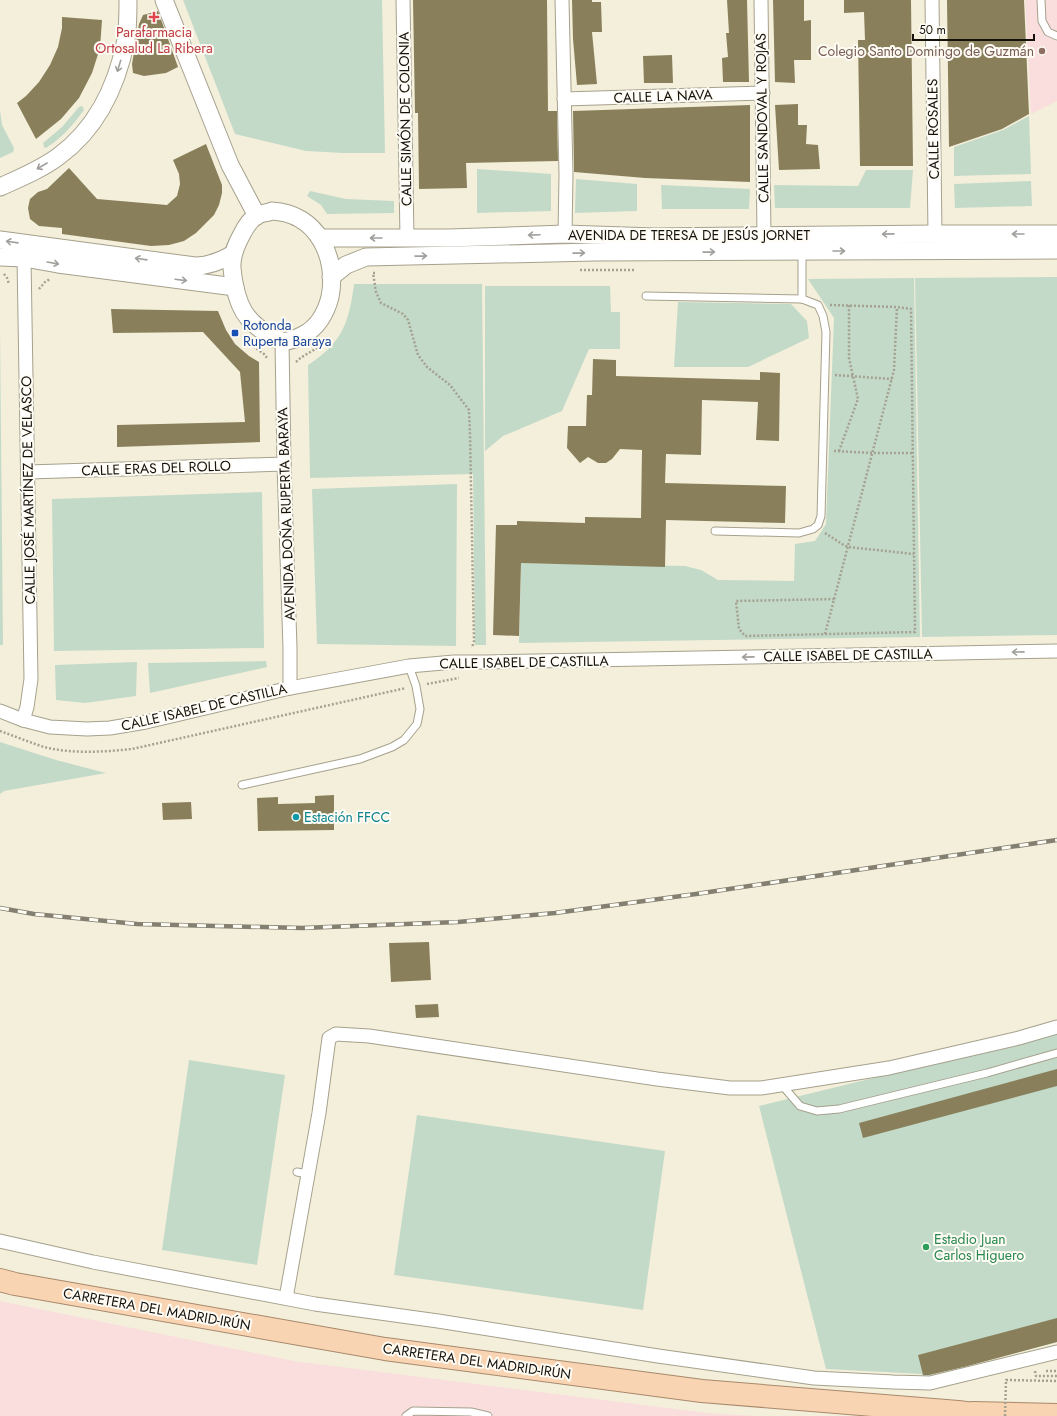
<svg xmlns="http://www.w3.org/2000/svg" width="1057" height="1416" font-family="Jost,sans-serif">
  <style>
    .industrial { fill: #f9dedd }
    .green { fill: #c3dac9 }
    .building { fill: #89805b }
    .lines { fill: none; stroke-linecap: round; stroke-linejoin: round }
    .service-casing { stroke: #a5a18d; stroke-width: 9 }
    .minor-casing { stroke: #a5a18d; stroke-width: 15 }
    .tertiary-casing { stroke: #a5a18d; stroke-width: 19 }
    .trunk-casing { stroke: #a8896c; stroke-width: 24 }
    .path { stroke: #a5a191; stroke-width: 2.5; stroke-dasharray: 2 2; stroke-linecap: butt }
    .service { stroke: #fff; stroke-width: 7 }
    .minor { stroke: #fff; stroke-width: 13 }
    .tertiary { stroke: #fff; stroke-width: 17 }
    .trunk { stroke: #f8d4b3; stroke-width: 22 }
    .rail-casing { stroke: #838072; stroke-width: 4.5 }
    .rail { stroke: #fefcf4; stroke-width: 3; stroke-dasharray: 9; stroke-linecap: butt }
    .path-bridge { stroke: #a5a191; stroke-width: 2.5; stroke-dasharray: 2 2; stroke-linecap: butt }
    .oneway { stroke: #a1a09d }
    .health-dot { fill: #e0444e; stroke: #fefcf4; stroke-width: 1.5 }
    .education-dot { fill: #8d6e63; stroke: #fefcf4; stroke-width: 1.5 }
    .transit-dot { fill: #1a4fb4; stroke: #fefcf4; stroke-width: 1.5 }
    .culture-dot { fill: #0f9aa8; stroke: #fefcf4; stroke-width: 1.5 }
    .leisure-dot { fill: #2e9e5b; stroke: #fefcf4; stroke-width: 1.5 }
    .labels { text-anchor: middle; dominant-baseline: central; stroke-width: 4; stroke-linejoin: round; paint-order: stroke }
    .health-label { font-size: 14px; fill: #be3a42; stroke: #fefcf4 }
    .education-label { font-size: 14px; fill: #785e54; stroke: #fefcf4; text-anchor: end }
    .street-label { font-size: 14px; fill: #14120b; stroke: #fefcf4 }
    .transit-label { font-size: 14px; fill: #164399; stroke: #fefcf4; text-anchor: start }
    .culture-label { font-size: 14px; fill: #0d838f; stroke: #fefcf4; text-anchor: start }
    .leisure-label { font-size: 14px; fill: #27864d; stroke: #fefcf4; text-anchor: start }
  </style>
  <rect width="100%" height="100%" fill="#f4efda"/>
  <g class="industrial">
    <path d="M1025,0h32v101l-26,13z"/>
    <path d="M0,1301l294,60 413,52 49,3h-756z"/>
  </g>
  <g class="green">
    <path d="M183,0h199l3,153h-42l-37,-2 -71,-17z"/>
    <path d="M81,106l2,1 1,3c-11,15 -22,28 -38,38l-2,-1 -1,-4 19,-16 17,-20z"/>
    <path d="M0,110l2,15 12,23 -1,4 -13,6z"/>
    <path d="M1029,116l2,58 -77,2v-29l49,-17z"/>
    <path d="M477,169l74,5v37l-74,2z"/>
    <path d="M866,170h47l-3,38h-135l-1,-23 84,1z"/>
    <path d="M576,179l61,5v27l-62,2z"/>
    <path d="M1031,181l1,25 -77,2 -1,-24z"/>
    <path d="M661,185l89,4 -1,20h-87z"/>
    <path d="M310,191l36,8 48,2v12l-67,1 -6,-9 -14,-9z"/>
    <path d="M1057,277v358l-135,2 -7,-359z"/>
    <path d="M914,278l6,359 -401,6 2,-80 164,3 16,4 17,10 76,1 1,-37 20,-3 11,-17 8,-206 -26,-39z"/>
    <path d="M354,284h128l4,361h-11l-2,-171 -163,4 -2,-113c34,-22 41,-42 46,-81z"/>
    <path d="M485,286h125l1,26h9v37h-31l-27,62 -59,25 -18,15z"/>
    <path d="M678,302l113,2 16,17 2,17 -61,29h-74z"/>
    <path d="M0,327l3,318h-3z"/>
    <path d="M457,484l-1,162 -139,-2 -5,-155z"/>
    <path d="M262,492l2,156 -210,3 -2,-152z"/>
    <path d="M266,661l1,6 -117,26 -2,-30z"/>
    <path d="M137,662l-1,34 -51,7 -29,-3 -1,-35z"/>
    <path d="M0,742l56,18 50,13 -102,18 -4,3z"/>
    <path d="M1057,1033v309l-134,35 -1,-3 -96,-5 -67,-263z"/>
    <path d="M189,1060l96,15 -28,190 -95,-15z"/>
    <path d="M417,1115l248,36 -22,159 -249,-35z"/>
  </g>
  <g class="building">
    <path d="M413,0h134l1,111h9l1,50 -92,2 1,25 -48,1 -1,-76h-3z"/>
    <path d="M572,0h20v2h9l1,30h-10l5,52 -20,1 -4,-46z"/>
    <path d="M727,0h20l2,82h-26l-1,-24 6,-1 -2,-24h3z"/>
    <path d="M773,0h31v21l7,-1v40h-17l1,23 -20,-1z"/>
    <path d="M844,0h67l2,166h-53l-2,-126h7l-1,-28 -20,1z"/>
    <path d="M947,0h77l5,114 -27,15 -53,18z"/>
    <path d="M158,11l20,56 -12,6 -22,3 -11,-3 -1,-9 7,-40 4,-9z"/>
    <path d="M62,17l40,3 -2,28 -8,25 -13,25 -18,21 -25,20 -19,-36 9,-7 13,-14 11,-17 8,-18 4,-19z"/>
    <path d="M672,55l1,28h-29l-1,-27z"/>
    <path d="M798,104v21h9l-1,19 12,1 2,24 -41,1 -4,-65z"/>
    <path d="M750,105v77l-105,-4 -71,-6 -1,-61z"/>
    <path d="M206,144l16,41v8l-3,12 -5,10 -18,18 -12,8 -15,4 -18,1 -89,-12v-6l-23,-2 -9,-7 -2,-11 2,-9 8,-7 9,-3 22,-21 28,31 70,6 10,-9 3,-12 -1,-10 -6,-14z"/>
    <path d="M111,309l107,2 8,19 9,14 14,12 10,6 1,80 -143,5v-22l128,-3 -5,-50 -37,-40 -90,1z"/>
    <path d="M593,359l23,1v16l144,4v-8l20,1 -1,68 -23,-1 2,-38 -56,-2 -1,55 -35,-1 -1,29 121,3 -1,37 -119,-3 -1,47 -144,-4 -2,73 -26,-1 3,-110h21v-4l68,2v-6l56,1 1,-68 -22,-1 -8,10 -6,4h-8l-10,-6 -8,6 -13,-15 1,-22h18l1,-31h5z"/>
    <path d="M334,795v35l-76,1 -1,-33 21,-1v7l37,-1v-7z"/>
    <path d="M191,802l1,17 -29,1 -1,-17z"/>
    <path d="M429,942l2,38 -40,2 -2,-39z"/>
    <path d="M438,1004l1,13 -23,1 -1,-13z"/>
    <path d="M1057,1069v17l-194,52 -4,-15z"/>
    <path d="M1057,1318v24l-93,25 -35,8h-6l-5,-20z"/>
  </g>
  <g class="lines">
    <defs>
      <g id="service">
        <path d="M1041,0l1,21 6,11 9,4"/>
        <path d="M802,251v48"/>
        <path d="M646,296l156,3 16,6 5,11 3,16 -5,184 -3,9 -5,4 -14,4 -84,-2"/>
        <path d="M242,785l118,-26 32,-12 12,-7 13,-16 3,-15 -4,-23 -7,-20"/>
        <path d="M782,1085l18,21 17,5 22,-2 148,-36 70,-20"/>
        <path d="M297,1172l11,2"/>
        <path d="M406,1416l7,-5 58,1 17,4"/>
      </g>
      <g id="minor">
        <path d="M403,0l4,238"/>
        <path d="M562,0l4,174 -1,60"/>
        <path d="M761,0l3,235"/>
        <path d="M932,0l3,234"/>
        <path d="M564,99l199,-6"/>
        <path d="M282,341l2,123 6,184v40"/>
        <path d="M28,472l256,-8"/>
        <path d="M0,711l23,9 27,7 37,2 23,-1 36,-6 144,-34 119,-22 45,-4h32l571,-11"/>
        <path d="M23,720l4,-13 4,-28 -7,-421"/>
        <path d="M0,1241l93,21 222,42 123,17 220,35 156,22 79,4 37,1 127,-31"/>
        <path d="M286,1298l33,-185 10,-75 7,-4 33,2 288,43 73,9h31l128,-20 130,-30 38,-11"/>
      </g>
      <g id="tertiary">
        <path d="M164,0l66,165 27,51"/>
        <path d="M0,187c20,-9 42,-18 59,-31 38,-28 58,-71 67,-116 2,-13 2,-27 2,-40"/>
        <path d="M272,211c45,2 66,46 58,86 -4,16 -13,31 -27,38 -6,3 -14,7 -21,6 -2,0 -6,-3 -8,-4 -15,-7 -28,-18 -34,-33 -4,-10 -7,-24 -8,-36 -1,-12 4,-23 10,-34 3,-6 9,-15 15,-19 4,-2 11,-2 15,-4z"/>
        <path d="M321,238h128l116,-4 90,3 280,-3h122"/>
        <path d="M0,240l195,26c14,0 26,-5 38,-12"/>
        <path d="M0,257l24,1 34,6 177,23"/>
        <path d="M331,277l15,-12 20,-8 229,-5 462,-2"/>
      </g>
      <g id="trunk">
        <path d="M0,1280l15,4 370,65 317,42 256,21 29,4"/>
        <path d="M973,1413l84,2"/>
      </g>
    </defs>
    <use href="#service" class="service-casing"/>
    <use href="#minor" class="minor-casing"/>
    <use href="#tertiary" class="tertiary-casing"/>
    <use href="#trunk" class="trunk-casing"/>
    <g class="path">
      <path d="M580,270h55"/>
      <path d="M375,273h-2l3,19 5,11 22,11 5,6 10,35 9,12 23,18 19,25 1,24 4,207 -2,7"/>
      <path d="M4,274l3,4 2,6"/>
      <path d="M39,289l6,-7 5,-3"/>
      <path d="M830,305l67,2 14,2 4,323 -170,4 -6,-7 -3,-28 99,-2"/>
      <path d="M250,344l14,10 3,4"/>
      <path d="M296,362c8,-8 19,-11 27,-19"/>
      <path d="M835,375l57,4"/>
      <path d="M834,451l39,2h40"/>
      <path d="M839,451l19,-52 -9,-41v-53"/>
      <path d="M825,533l17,11 6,3 66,7"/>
      <path d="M825,634l69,-264 3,-63"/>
      <path d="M427,684l32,-6"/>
      <path d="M0,731c14,5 29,11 44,16 28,7 59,5 88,2l274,-61"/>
      <path d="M1035,1371l1,5h21"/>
      <path d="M1046,1371h11"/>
    </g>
    <use href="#service" class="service"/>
    <use href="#minor" class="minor"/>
    <use href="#tertiary" class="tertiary"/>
    <use href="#trunk" class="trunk"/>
    <defs>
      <path id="rail" d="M0,908l34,6 103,10 165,4 156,-6 97,-9 141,-19 361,-54"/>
    </defs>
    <use href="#rail" class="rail-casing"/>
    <use href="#rail" class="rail"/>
    <path class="path-bridge" d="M1005,1416l1,-36 51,1"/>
  </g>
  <defs><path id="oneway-shaft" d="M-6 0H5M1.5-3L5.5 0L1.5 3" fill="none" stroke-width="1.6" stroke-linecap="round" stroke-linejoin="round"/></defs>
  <g class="oneway">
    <use href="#oneway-shaft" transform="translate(119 66) rotate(107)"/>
    <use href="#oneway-shaft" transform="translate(42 166) rotate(150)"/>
    <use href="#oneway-shaft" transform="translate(888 234) rotate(179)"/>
    <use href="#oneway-shaft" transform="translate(1018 234) rotate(-180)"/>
    <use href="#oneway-shaft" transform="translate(534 235) rotate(178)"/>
    <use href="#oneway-shaft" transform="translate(376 238) rotate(180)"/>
    <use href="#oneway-shaft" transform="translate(12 242) rotate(-172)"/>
    <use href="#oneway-shaft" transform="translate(839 251)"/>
    <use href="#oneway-shaft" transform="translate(709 252) rotate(-1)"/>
    <use href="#oneway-shaft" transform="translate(579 253) rotate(-1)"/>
    <use href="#oneway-shaft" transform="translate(421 256) rotate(-1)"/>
    <use href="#oneway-shaft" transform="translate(141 259) rotate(-172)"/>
    <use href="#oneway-shaft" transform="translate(53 263) rotate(10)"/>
    <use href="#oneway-shaft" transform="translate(181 280) rotate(7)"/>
    <use href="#oneway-shaft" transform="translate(1018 652) rotate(179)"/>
    <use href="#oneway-shaft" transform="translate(748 657) rotate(179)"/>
  </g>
  <path class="health-dot" d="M152 11h4v4h4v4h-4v4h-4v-4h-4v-4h4z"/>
  <circle class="education-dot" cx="1042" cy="51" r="4"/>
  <rect class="transit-dot" x="231" y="329" width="8" height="8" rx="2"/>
  <circle class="culture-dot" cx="296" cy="817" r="4"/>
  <circle class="leisure-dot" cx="926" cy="1247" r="4"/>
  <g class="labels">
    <g class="health-label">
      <text x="154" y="32">Parafarmacia<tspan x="154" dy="16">Ortosalud La Ribera</tspan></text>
    </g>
    <g class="education-label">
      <text x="1034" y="51">Colegio Santo Domingo de Guzmán</text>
    </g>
    <g class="street-label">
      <text transform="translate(663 96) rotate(-2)">CALLE LA NAVA</text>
      <text transform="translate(762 118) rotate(-91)">CALLE SANDOVAL Y ROJAS</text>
      <text transform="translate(405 119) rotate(-91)">CALLE SIMÓN DE COLONIA</text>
      <text transform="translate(933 129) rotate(-91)">CALLE ROSALES</text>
      <text x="689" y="235">AVENIDA DE TERESA DE JESÚS JORNET</text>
      <text transform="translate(156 468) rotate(-2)">CALLE ERAS DEL ROLLO</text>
      <text transform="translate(28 490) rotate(-91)">CALLE JOSÉ MARTÍNEZ DE VELASCO</text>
      <text transform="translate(286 514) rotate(-92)">AVENIDA DOÑA RUPERTA BARAYA</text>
      <text transform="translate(848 655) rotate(-1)">CALLE ISABEL DE CASTILLA</text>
      <text transform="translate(524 662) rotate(-1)">CALLE ISABEL DE CASTILLA</text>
      <text transform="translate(204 707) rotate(-13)">CALLE ISABEL DE CASTILLA</text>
      <text transform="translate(157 1309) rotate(10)">CARRETERA DEL MADRID-IRÚN</text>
      <text transform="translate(477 1361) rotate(8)">CARRETERA DEL MADRID-IRÚN</text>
    </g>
    <g class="transit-label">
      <text x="243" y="325">Rotonda<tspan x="243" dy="16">Ruperta Baraya</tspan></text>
    </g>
    <g class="culture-label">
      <text x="304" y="817">Estación FFCC</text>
    </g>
    <g class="leisure-label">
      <text x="934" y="1239">Estadio Juan<tspan x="934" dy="16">Carlos Higuero</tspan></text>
    </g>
  </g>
  <path d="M913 34v6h121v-6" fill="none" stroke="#14120b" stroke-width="2"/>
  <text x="919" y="34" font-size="12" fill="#14120b" stroke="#fefcf4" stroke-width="3" paint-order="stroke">50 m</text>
</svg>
